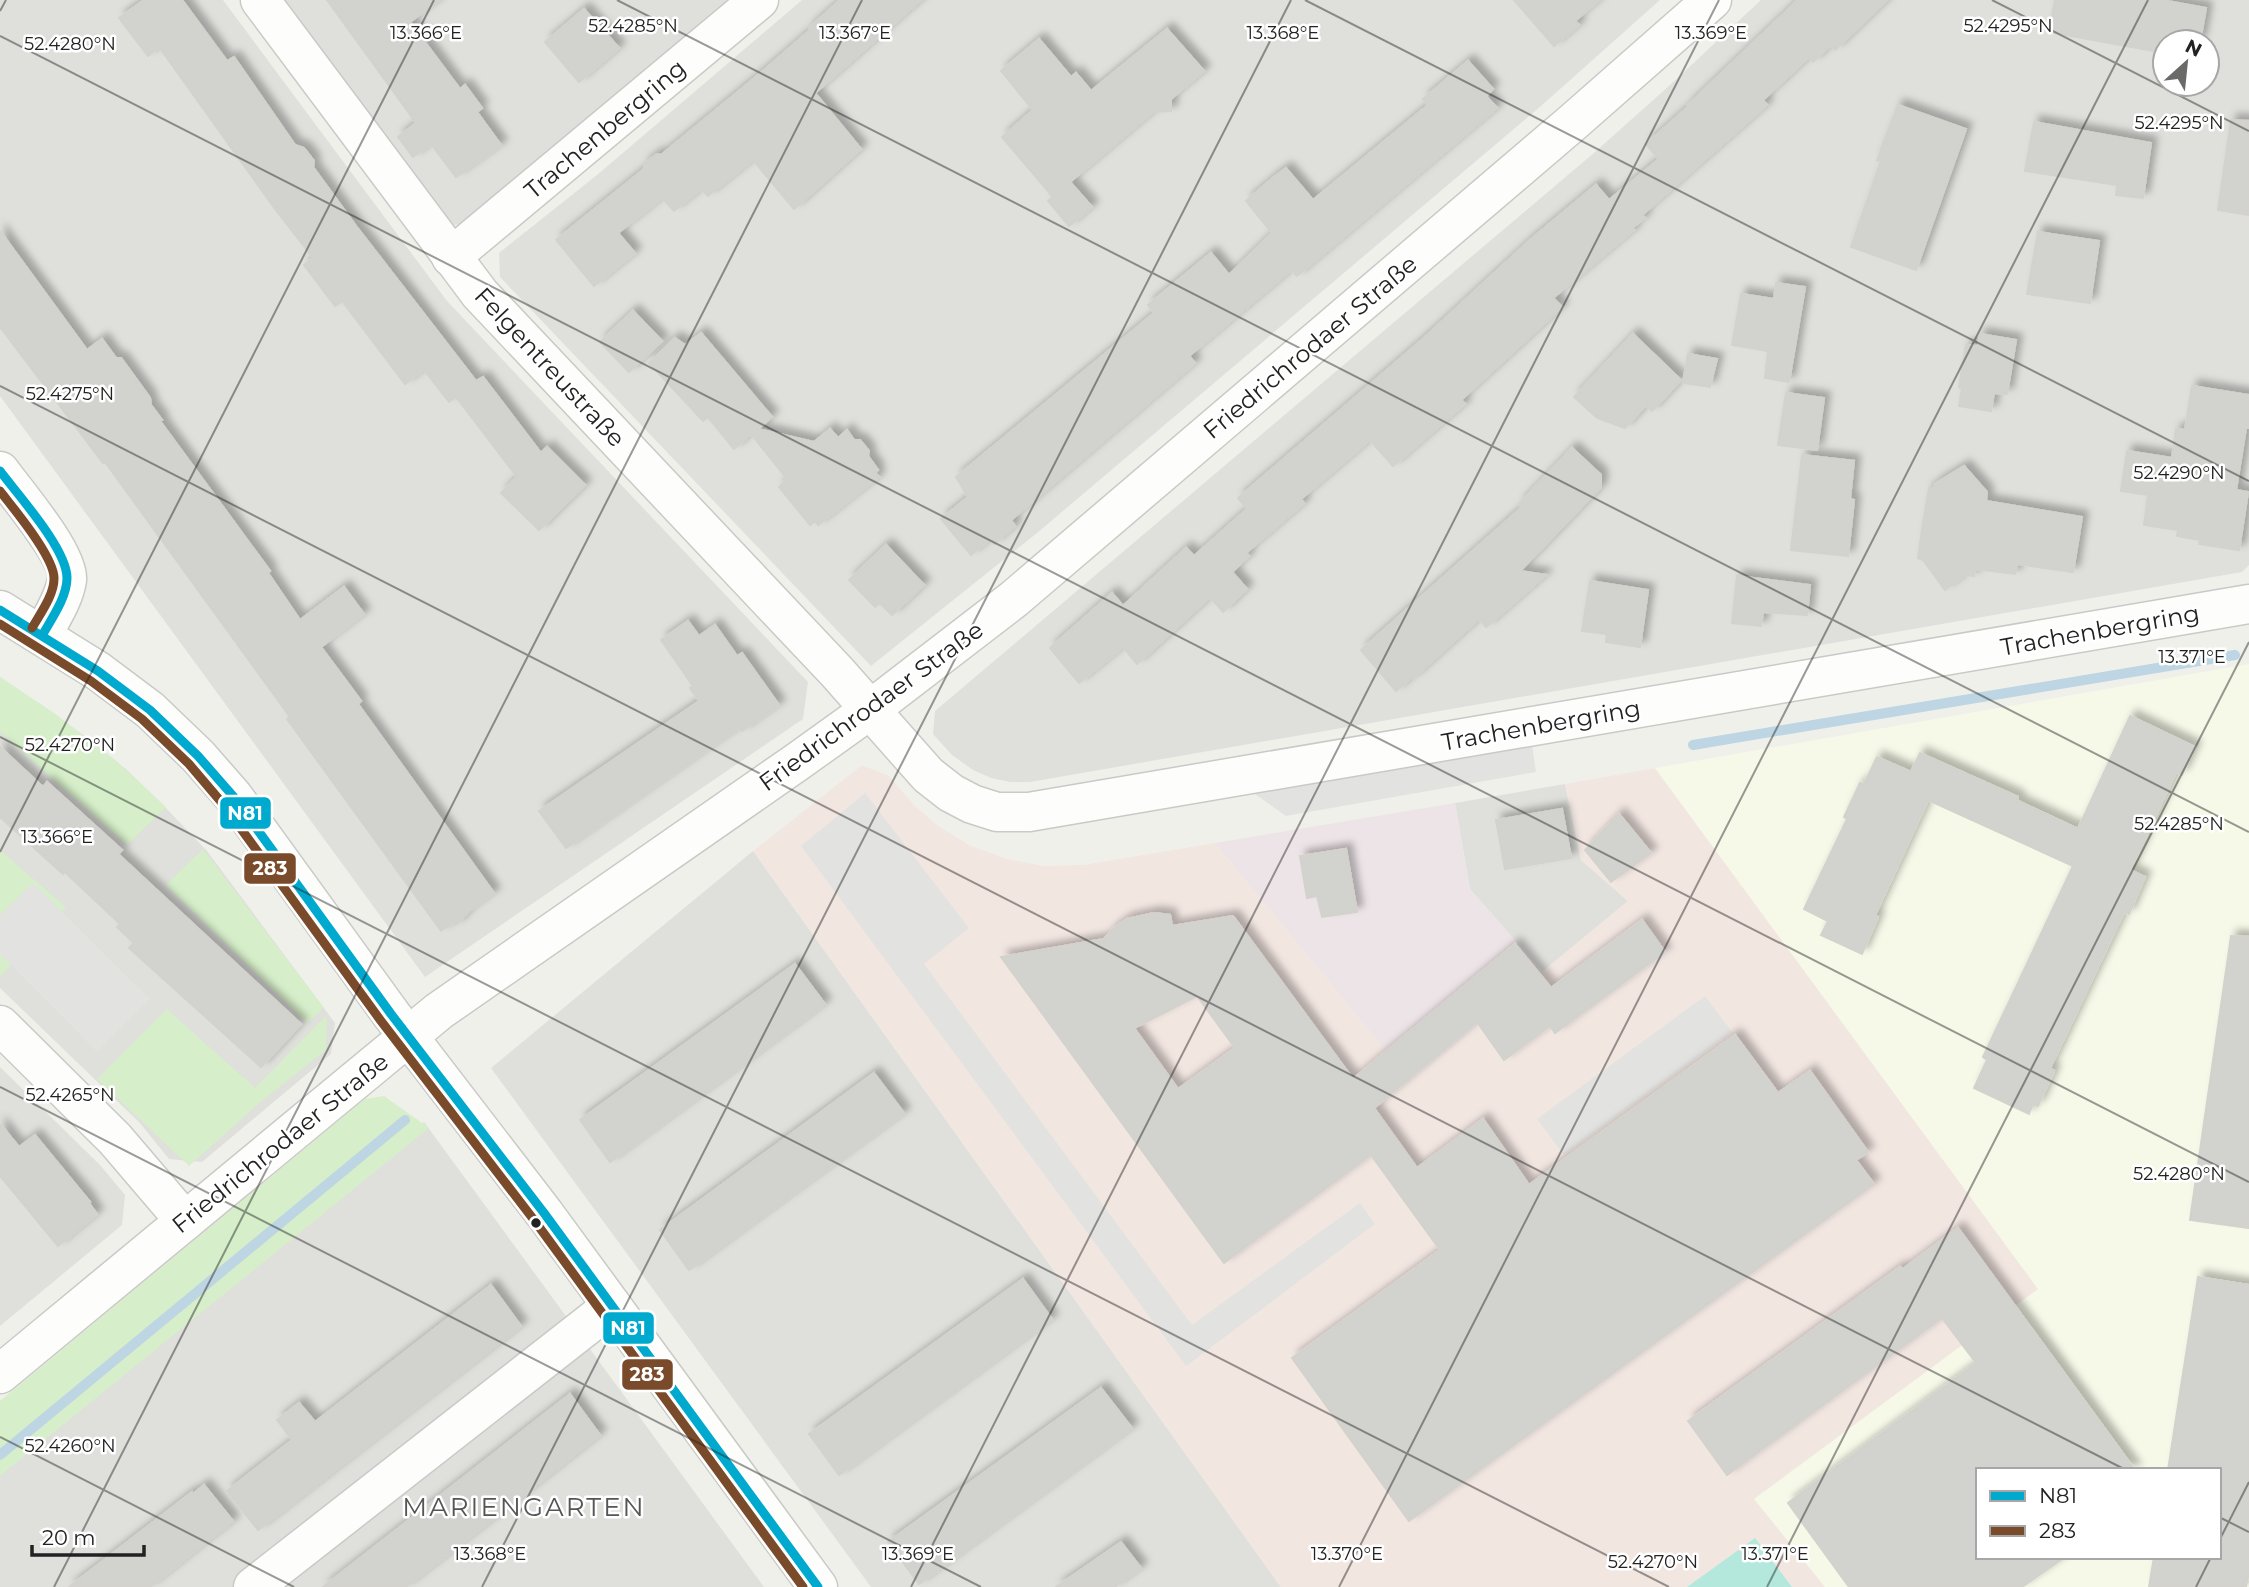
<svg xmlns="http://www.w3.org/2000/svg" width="2249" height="1587" font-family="Montserrat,sans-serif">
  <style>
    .residential { fill: #dfdfdc; fill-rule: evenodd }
    .commercial { fill: #f2e6e1 }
    .industrial { fill: #ede4e8 }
    .education { fill: #f6f8e8; fill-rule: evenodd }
    .grass { fill: #d6eec9 }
    .pitch { fill: #b5e8dc }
    .parking { fill: #e2e2e0 }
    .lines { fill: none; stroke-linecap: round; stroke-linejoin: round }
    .stream { stroke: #bed5e3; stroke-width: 10 }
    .building { fill: #d2d2ce; stroke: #d3d2cc; stroke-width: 2; fill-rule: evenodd; filter: url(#shadow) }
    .minor-casing { stroke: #c9c9c7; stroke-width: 41 }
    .minor { stroke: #fdfdfc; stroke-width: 38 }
    .bus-1-casing { stroke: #fff; stroke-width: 14 }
    .bus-2-casing { stroke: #fff; stroke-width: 14 }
    .bus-1 { stroke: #00a9ce; stroke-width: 9 }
    .bus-2 { stroke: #7a4b2a; stroke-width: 9 }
    .ticks { fill: none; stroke: #222; stroke-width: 2; stroke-opacity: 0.45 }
    .bus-dot { fill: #222; stroke: #fff; stroke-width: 2.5 }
    .labels { text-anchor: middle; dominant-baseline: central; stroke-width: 5; stroke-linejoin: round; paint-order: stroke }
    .street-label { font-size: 24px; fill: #222; stroke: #fff }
    .neighbourhood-label { font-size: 26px; letter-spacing: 2px; fill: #555; stroke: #fff }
    .ticks-label { font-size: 18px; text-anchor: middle; fill: #222; stroke: #fff; stroke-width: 5; stroke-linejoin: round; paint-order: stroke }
    .line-badge { stroke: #fff; stroke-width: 2.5 }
    .badge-label { font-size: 19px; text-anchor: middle; font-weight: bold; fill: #fff }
  </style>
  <defs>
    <filter id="shadow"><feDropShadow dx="6" dy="-6" stdDeviation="3.5" flood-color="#0004"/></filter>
  </defs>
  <rect width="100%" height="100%" fill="#f0f0eb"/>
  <g class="residential">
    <path d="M0,0h223l224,301 361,381 -5,37 -378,258 -425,-581z"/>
    <path d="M276,0h461l-277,224 -6,1 -6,-1z"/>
    <path d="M802,0h858l-119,106 -504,427 -166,133 -371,-389 -1,-24 98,-78z"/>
    <path d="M1761,0h488v565l-7,7 -1212,210h-20l-19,-4 -18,-8 -21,-15 -19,-21 2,-23 660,-559 75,-67zM2165,42h42v42h-42z"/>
    <path d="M0,677l82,57 45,36 38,37 42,44 128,172 -4,31 -129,108 -33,-3 -30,-37 -139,-134z"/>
    <path d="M1565,784l16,76 47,41 -85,71 -73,-83 -15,-86z"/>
    <path d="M753,851l528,736h-410l-380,-519z"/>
    <path d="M0,1067l100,98 25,30 -3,30 -122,101z"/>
    <path d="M424,1122l340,465h-764v-114z"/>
  </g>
  <path class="commercial" d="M862,765l27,11 25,29 23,20 34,21 36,13 37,7 39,-1 132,-22 195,237 218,-179 -47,-41 -16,-76 90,-16 383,521 -283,210 70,88h-544l-528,-736z"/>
  <path class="industrial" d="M1455,803l15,86 73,83 -133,108 -195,-237z"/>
  <path class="education" d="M2249,664v923h-424l-71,-88 284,-210 -383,-521zM1978,1470h241v87h-241z"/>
  <g class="grass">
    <path d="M0,677l54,36 60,46 52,48 -39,38 -127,-113z"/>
    <path d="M203,849l121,159 -17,15 -141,-138z"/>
    <path d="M0,850l66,57 -66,70z"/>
    <path d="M167,1009l88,79 72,-73 -1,35 -62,49 -75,67 -92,-87z"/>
    <path d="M384,1096l45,32 -429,348v-75l365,-302z"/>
  </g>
  <path class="pitch" d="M1755,1538l37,49h-105z"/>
  <g class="parking">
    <path d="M1532,744l4,28 -250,44 -34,-24z"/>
    <path d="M865,793l104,135 -45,36 268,361 168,-122 15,21 -189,142 -385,-520z"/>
    <path d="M33,883l117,116 -53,53 -97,-98v-39z"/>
    <path d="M1705,996l27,36 -168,123 -27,-36z"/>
  </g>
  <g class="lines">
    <g class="stream">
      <path d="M1693,745l542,-90"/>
      <path d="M0,1455l405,-335"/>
    </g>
  </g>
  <g class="building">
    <path d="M144,0h38l45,61 7,-4 61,88 9,3 10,13 -1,6 43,59 120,155 7,-4 58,76 6,-6 38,38 -46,45 -38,-37 16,-16 -61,-80 -7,5 -25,-32 -19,14 -63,-83 -7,5 -31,-41 9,-7 -38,-49 -116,-162 -11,9 -29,-38z"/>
    <path d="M327,0h112l-29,22 50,67 5,-4 17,23 -5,4 24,33 -45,32 -25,-33 -18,13 -15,-20 18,-14z"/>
    <path d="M840,0h81l-106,93 46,56 -67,60 -41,-49 -45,36 -7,-7 -27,22 -12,-13 -44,35 17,20 -41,33 -38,-46 88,-71v-5l13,-10 4,1 102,-84 47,-41 -1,-2z"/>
    <path d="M1514,0h85l-24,21 4,4 -25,21z"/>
    <path d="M1798,0h89l-52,50 -4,-5 -18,17 -4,-5 -46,43 4,5 -125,110 3,3 -13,10 2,2 -81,68 9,9 -101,93 4,4 -72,62 -23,-26 -69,59 3,4 -58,50 3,3 -17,16 15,17 -24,23 -13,-15 -73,67 -14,-17 -44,36 -29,-35 62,-55 11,13 63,-58 8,8 53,-47 -9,-11 187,-161 105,-97 66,-55 13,15 50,-41 -13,-15 43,-38 -1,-1z"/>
    <path d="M2055,0h107l44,8 -6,34h-35v11l-116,-21z"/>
    <path d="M584,9l35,39 -40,34 -34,-40z"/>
    <path d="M1167,29l37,42 -33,28v12l-18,1 -83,70 22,25 -23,19 -21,-25 5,-4 -51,-60 31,-27 -32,-39 38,-32 32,38 5,-4 15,18z"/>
    <path d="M1468,61l25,28 -7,7 11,12 -200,168 -6,-6 -102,86 6,7 -184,157 4,6 -21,18 -4,-5 -19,16 -30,-36 27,-22 -12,-20 198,-164 -6,-8 63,-52 18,22 43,-42 -26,-32 28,-24 12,-9 27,32 115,-95 -5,-6z"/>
    <path d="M1898,105l68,24 -50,141 -65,-23 30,-86 -4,-1z"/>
    <path d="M2231,120l18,1v94l-31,-5z"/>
    <path d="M2034,122l117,21 -8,55 -27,-3 1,-10 -92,-14z"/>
    <path d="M0,231l87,119 15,-11 14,19h5l29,40 1,7 11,15 -2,1 110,150 -2,2 32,47 44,-33 20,27 -43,33 40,54 -3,3 136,189 -25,18 -13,14 -3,-2 -12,8 -154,-212 3,-2 -185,-255 -2,1 -103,-136z"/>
    <path d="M2038,232l61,9 -9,62 -63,-9z"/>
    <path d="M1776,283l29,4 -16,95 -24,-4 3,-27 -36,-6 9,-51 33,5z"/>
    <path d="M633,311l29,30 -33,31 -29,-30z"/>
    <path d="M701,333l71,84 -14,12 56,13 16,-13 8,9 9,-8 7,10h6l9,11 -1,5 10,14 -3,3 4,4 -61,48 -3,-4 -5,4 -31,-38 8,-8 -36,-45 -17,15 -26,-32 -5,4 -54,-58 26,-25 10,7z"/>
    <path d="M1633,334l48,46 -29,31 -6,-6 -21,23 -28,-10 -23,-21z"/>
    <path d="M1980,334l36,6 -9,54 -13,-1 -3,18 -32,-5 3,-18 -3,-1 7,-42 12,1z"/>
    <path d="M1688,354l29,5 -7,28 -27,-4z"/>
    <path d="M2192,386l57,9v33h-3l-10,62 12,2 -9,58 -40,-6 1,-4 -23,-4 1,-6 -34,-5 4,-30 -27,-4 6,-40 45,7 4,-29 9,1z"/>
    <path d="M1786,393l38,5 -7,52 -39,-5z"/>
    <path d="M1572,448l29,27v12l-81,84 26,4 -60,52 -7,-8 -66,59 -1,-1 -16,14 -35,-41 161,-143 -3,-3z"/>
    <path d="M1802,455l52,6 -4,38 4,1 -6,56 -57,-6z"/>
    <path d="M1964,466l23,26 -1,9 96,16 -9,55 -56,-8 -2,10 -40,-5 -1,7 -9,-1 -20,15 -22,-30 -5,-2 5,-35 6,-35h5l1,-4z"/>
    <path d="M886,545l38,40 -32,30 -12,-12 -5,4 -26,-27z"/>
    <path d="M1737,576l73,9 -3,30 -44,-3 -2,14 -29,-3z"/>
    <path d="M1590,581l58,9 -8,57 -34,-5 1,-8 -25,-3z"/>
    <path d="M688,621l11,15 16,-11 22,31 5,-3 37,52 -37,26 -2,-4 -174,121 -27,-37 160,-110 -9,-13 3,-2 -32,-46z"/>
    <path d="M2130,716l65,31 -13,28 -6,-3 -46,98 15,7 -16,37 -5,-2 -74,156 4,3 -16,35 -5,-2 -4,10 -55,-26 13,-28 -4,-3 90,-191 -145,-66 -53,115 3,2 -16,37 -41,-19 7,-14 -24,-12 43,-90 -3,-2 16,-34 4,1 13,-27 34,15 9,-19 98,44v4l60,28z"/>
    <path d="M0,747l43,40 4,-5 75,68 -4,4 183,170 -40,43 -132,-119 5,-5 -17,-16 3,-3 -55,-52 -2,2 -63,-57z"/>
    <path d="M1562,809l9,49 -66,11 -9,-49z"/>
    <path d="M1619,814l32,39 -40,29 -26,-32z"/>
    <path d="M1346,849l11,63 -35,5 -5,-21 -10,2 -7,-42z"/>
    <path d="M1154,913l16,2 2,11 61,-10 120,163 162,-135 36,44 91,-68 23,32 -110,81 -5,-7 -46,34 -27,-38 -103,86 43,60 66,-49 46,66 206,-150 43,58 32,-22 58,81 -12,8 18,24 -465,337 -117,-163 148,-108 -69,-95 -147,108 -223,-306 103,-18 10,-11 13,-9zM1197,996l38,52 -57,41 -44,-61z"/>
    <path d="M2231,936l18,1v291l-59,-8z"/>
    <path d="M795,964l30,40 -215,158 -30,-42z"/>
    <path d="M874,1073l30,40 -215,157 -29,-40z"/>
    <path d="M0,1124l19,23 16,-12 55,67 -1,1 8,11 -39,32 -58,-70z"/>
    <path d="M1958,1228l177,242h-157v87h87l-43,30h-173l-61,-84 188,-140 -34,-45 -215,157 -39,-54 212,-154 3,2z"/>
    <path d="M2198,1277l51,8v285l-3,17h-97l5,-30h65v-87h-51z"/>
    <path d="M1023,1279l29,40 -213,156 -30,-41z"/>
    <path d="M491,1285l30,41 -263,204 -31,-39 65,-51 -15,-20 22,-17 16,19z"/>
    <path d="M1101,1388l31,40 -213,156 -31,-42z"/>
    <path d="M570,1394l30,41 -94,74 -100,78h-83z"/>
    <path d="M204,1485l29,36 -83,66h-81l123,-95 1,2z"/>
    <path d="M1121,1542l20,26 -26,19h-59z"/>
  </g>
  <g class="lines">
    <defs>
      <g id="minor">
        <path d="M260,0l220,294 357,378 91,103 23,18 21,11 25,8h32l1220,-208"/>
        <path d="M451,257l308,-257"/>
        <path d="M0,471c16,22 70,85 67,109 -3,19 -16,38 -24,54"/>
        <path d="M0,610l98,61 52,39 48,46 35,40 158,218 153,199 274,374"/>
        <path d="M0,1025l115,114 70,82"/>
        <path d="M0,1374l439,-363 358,-249 74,-53 143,-110 558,-476 140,-123"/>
        <path d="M253,1587l359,-281"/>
      </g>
    </defs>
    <use href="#minor" class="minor-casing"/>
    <use href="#minor" class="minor"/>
    <defs>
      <g id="bus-1">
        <path d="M0,471c18,24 67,78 67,107 0,19 -15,40 -24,56"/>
        <path d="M0,610l98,61 52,39 48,46 35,40 158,218 153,199 274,374"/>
      </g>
      <g id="bus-2">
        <path d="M0,491c14,18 55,67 54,88 0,16 -14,35 -22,49"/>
        <path d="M0,624l91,57 51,38 47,45 34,40 158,217 153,199 269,367"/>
      </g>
    </defs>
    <use href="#bus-1" class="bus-1-casing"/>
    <use href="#bus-2" class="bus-2-casing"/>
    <use href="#bus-1" class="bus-1"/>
    <use href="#bus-2" class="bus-2"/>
  </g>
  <path class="ticks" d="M617,0l1632,832M1305,0l944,481M1992,0l257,131M0,11l6,-11M0,36l2249,1146M0,386l2126,1084M0,737l1669,850M0,852l434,-852M0,1087l981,500M0,1437l294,150M2219,1517l30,15M2219,1541l30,-59M54,1587l808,-1587M482,1587l809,-1587M911,1587l808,-1587M1339,1587l809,-1587M1767,1587l482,-945M2196,1587l15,-30"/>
  <circle class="bus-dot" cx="536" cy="1223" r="6"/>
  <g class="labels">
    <g class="street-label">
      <text transform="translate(605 129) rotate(-40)">Trachenbergring</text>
      <text transform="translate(1310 347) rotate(-40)">Friedrichrodaer Straße</text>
      <text transform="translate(550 367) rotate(47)">Felgentreustraße</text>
      <text transform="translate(2100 630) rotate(-10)">Trachenbergring</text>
      <text transform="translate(871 706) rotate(-36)">Friedrichrodaer Straße</text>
      <text transform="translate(1541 725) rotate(-10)">Trachenbergring</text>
      <text transform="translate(280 1143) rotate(-39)">Friedrichrodaer Straße</text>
    </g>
    <g class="neighbourhood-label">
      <text x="524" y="1507">MARIENGARTEN</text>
    </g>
  </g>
  <g class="ticks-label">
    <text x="633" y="32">52.4285°N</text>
    <text x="2008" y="32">52.4295°N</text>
    <text x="426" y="39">13.366°E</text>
    <text x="855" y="39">13.367°E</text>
    <text x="1283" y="39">13.368°E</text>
    <text x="1711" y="39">13.369°E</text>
    <text x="70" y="50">52.4280°N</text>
    <text x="2179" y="129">52.4295°N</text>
    <text x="70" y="400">52.4275°N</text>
    <text x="2179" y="479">52.4290°N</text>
    <text x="2192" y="663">13.371°E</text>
    <text x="70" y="751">52.4270°N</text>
    <text x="2179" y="830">52.4285°N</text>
    <text x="57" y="843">13.366°E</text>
    <text x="70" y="1101">52.4265°N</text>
    <text x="2179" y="1180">52.4280°N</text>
    <text x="70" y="1452">52.4260°N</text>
    <text x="490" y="1560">13.368°E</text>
    <text x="918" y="1560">13.369°E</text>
    <text x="1347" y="1560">13.370°E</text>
    <text x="1775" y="1560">13.371°E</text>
    <text x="1653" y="1568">52.4270°N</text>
  </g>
  <g class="line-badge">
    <rect x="219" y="796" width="53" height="34" rx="7" fill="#00a9ce"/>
    <rect x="243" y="852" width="54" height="33" rx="7" fill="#7a4b2a"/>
    <rect x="602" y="1311" width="53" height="34" rx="7" fill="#00a9ce"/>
    <rect x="621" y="1358" width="53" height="33" rx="7" fill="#7a4b2a"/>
  </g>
  <g class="badge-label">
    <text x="245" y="820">N81</text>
    <text x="270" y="875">283</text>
    <text x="628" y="1335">N81</text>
    <text x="647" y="1381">283</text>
  </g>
  <rect x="1976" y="1468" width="245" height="91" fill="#ffffff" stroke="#a7a7a7" stroke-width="2"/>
  <rect x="1990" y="1491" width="35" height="10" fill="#00a9ce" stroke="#a7a7a7" stroke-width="2"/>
  <text x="2039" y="1503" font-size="21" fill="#222222">N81</text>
  <rect x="1990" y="1526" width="35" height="10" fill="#7a4b2a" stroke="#a7a7a7" stroke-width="2"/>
  <text x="2039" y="1538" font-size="21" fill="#222222">283</text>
  <g transform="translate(2186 63) rotate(27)"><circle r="33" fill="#ffffff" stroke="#a7a7a7" stroke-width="2"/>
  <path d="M0-5L12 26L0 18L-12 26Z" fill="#6a6a68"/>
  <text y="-10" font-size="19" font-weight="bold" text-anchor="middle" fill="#222222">N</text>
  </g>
  <path d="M32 1545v10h112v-10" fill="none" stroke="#222222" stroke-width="3.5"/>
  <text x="42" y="1545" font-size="21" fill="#222222" stroke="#ffffff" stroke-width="5" paint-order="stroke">20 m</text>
</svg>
